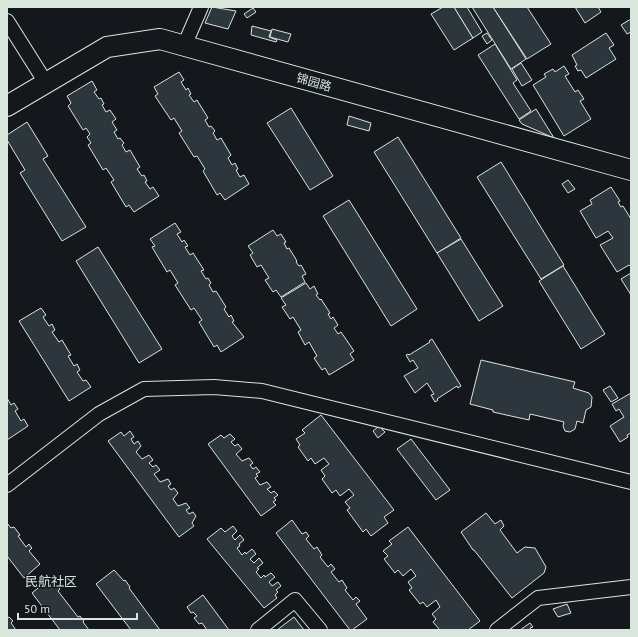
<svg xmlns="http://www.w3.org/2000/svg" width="638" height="637" font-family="'PT Sans','Noto Sans SC',sans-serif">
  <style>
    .building { fill: #2c363c; stroke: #d8e6dc }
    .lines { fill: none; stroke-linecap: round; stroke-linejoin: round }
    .street-casing { stroke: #d8e6dc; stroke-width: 16 }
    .secondary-casing { stroke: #d8e6dc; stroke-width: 22 }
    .street { stroke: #14181c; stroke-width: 14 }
    .secondary { stroke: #14181c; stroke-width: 20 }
    .labels { text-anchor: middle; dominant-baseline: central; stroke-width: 3; stroke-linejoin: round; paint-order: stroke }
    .street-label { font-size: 12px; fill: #d8e6dc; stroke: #14181c }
    .neighbourhood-label { font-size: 13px; fill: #d8e6dc; stroke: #14181c }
  </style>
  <rect width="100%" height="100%" fill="#14181c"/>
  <g class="building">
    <path d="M212,7l24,4 -8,18 -23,-6z"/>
    <path d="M443,7h11l19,31 -19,12 -23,-36z"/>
    <path d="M454,7h13l15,25 -9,6z"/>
    <path d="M472,7h21l33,52 -15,10z"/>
    <path d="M493,7h34l24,37 -24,15z"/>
    <path d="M575,7h23l3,5 -16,11z"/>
    <path d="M253,8l3,4 -9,6 -3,-4z"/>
    <path d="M631,19v13l-4,2 -6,-9z"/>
    <path d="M252,26l19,5 -2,6 8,3 -1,2 -25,-7z"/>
    <path d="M272,29l19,5 -3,8 -18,-5z"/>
    <path d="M487,33l5,7 -5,4 -5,-8z"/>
    <path d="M606,33l8,12 -5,3 7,11 -30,19 -5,-8 -3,1 -3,-5 2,-1 -5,-10z"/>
    <path d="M495,44l22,36 -4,3 18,28 -12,8 -41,-64z"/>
    <path d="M521,63l11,17 -10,6 -10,-17z"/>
    <path d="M564,66l5,8 -4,2 10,16 3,-2 6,9 -4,2 11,18 -27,17 -31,-51 13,-8 -2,-3 9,-5 2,3z"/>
    <path d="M179,72l5,8 -3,2 5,8 2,-2 3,6 -2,1 5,7 3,-2 11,18 -3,2 4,7 2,-1 4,5 -2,2 4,7 4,-2 10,17 -3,3 4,7 3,-2 3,6 -2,1 4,7 4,-2 5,9 -24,16 -5,-7 -3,2 -14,-24 2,-2 -8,-13 -3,1 -15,-24 3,-2 -8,-13 -3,2 -16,-24 3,-2 -4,-7z"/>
    <path d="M92,81l5,9 -3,2 5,7 2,-1 3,6 -2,1 4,7 4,-2 6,9 -4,3 5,8 -3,2 4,7 2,-1 4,5 -2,2 4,7 4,-2 10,17 -3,2 5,7 2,-1 3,6 -2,1 5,7 3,-2 6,9 -25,16 -5,-7 -3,2 -15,-25 3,-2 -8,-12 -3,2 -15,-25 3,-2 -4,-6 3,-3 -4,-6 -3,2 -15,-24 3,-3 -4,-7z"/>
    <path d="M291,108l42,68 -23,14 -43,-67z"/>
    <path d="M536,109l18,29 -32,-14 -3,-4z"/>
    <path d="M349,116l22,7 -2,8 -22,-6z"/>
    <path d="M27,122l21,34 -5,3 43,68 -24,14 -42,-68 5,-3 -18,-30v-5z"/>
    <path d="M398,137l63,101 -24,15 -63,-101z"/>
    <path d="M501,162l63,103 -23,14 -64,-102z"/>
    <path d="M568,180l7,9 -7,4 -6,-9z"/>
    <path d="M611,187l9,14 -2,1 3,5 2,-1 8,13v48l-2,-2 -12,7 -17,-27 13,-7 -5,-7 -12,7 -16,-27 12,-7 -2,-4z"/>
    <path d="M349,200l68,109 -26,17 -68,-110z"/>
    <path d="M175,223l6,9 -4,2 5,8 2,-2 4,6 -3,1 5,8 3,-2 11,17 -3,1 5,8 2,-1 3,5 -2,2 4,7 3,-1 10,16 -2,2 5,8 2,-2 3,6 -2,1 12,15 -23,15 -4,-7 -3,2 -15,-25 3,-2 -8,-12 -3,2 -16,-25 3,-2 -8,-13 -3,2 -15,-25 3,-1 -5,-7z"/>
    <path d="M273,230l4,6 4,-2 5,8 -2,1 3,6 2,-1 8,13 -1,1 3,4 2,-1 5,9 -4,2 3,6 -24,15 -5,-7 -3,2 -8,-12 4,-2 -8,-13 -4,2 -7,-12 3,-2 -5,-7z"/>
    <path d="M461,239l42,67 -24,15 -42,-68z"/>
    <path d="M98,247l64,102 -23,14 -63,-102z"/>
    <path d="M563,266l42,68 -24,15 -42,-68z"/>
    <path d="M631,273v22l-10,-16z"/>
    <path d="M306,283l4,6 4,-3 4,8 -2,1 4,5 1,-1 9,14 -2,1 3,5 2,-2 5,8 -4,3 4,6 3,-2 13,19 -4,3 4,6 -25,15 -4,-7 -3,2 -8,-12 3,-2 -8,-14 -4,3 -7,-13 3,-2 -8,-13 -3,2 -8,-12 4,-2 -5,-7z"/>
    <path d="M41,308l5,7 -3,2 6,9 3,-2 3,6 -3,2 7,10 3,-2 9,15 -3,1 6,10 3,-2 3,6 -3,2 6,9 3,-1 5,7 -22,14 -50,-80z"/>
    <path d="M432,339l29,47 -3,2 -1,-2 -20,13 1,1 -3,2 -4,-7 3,-1 -7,-11 -12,10 -11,-17 14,-8 -5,-8 -3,2 -4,-7 2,-1 1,1 21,-13 -1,-1z"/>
    <path d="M481,360l94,22 -2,6 16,5 3,4 -1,10 -5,3 -3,13 -6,-2 -2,8 -5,3 -5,-1 -2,-5 1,-4 -4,-1 -30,-7 -1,6 -36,-8v-2l-23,-6z"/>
    <path d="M610,386l8,12 -7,4 -8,-12z"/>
    <path d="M631,393v40l-4,2 1,2 -8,5 -10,-16 14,-9 -5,-8 -3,2 -4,-7z"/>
    <path d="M7,398l4,7 3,-2 4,6 -3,2 6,10 3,-2 4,7 -21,14z"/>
    <path d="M321,415l73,95 -10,7 4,6 -17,13 -5,-7 -3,3 -16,-22 3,-2 -5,-6 9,-7 -5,-6 -9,7 -4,-6 -4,3 -10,-14 3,-3 -4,-6 8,-6 -5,-6 -9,6 -4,-6 -3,3 -10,-14 2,-2 -4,-6 9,-6 -3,-3z"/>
    <path d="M379,426l6,6 -7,6 -5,-7z"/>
    <path d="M130,431l4,6 -3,2 3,5 4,-3 3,5 -5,6 6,7 7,-4 4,5 -4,3 4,4 3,-2 4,5 -6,4 6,8 8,-3 3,5 -3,2 3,4 3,-2 4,5 -5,6 5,7 8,-3 4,5 -4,2 3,4 4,-2 3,4 -4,7 2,3 -15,11 -71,-96 13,-9 3,4z"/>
    <path d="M230,434l5,5 -4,3 4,4 3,-2 4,5 -6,5 6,7 7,-3 4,5 -3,2 3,4 3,-2 4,5 -4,2 2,2 -3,2 5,7 7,-3 4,5 -4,2 4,4 3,-2 4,4 -4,3 2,2 -3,2 3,3 -15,11 -53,-72 13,-9 3,3z"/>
    <path d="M411,439l39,51 -14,10 -39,-51z"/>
    <path d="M486,513l9,11 6,-4 3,6 -4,4 17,23 8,-6 10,1 11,19 -2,6 -32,25 -38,-48h-1l-12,-18z"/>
    <path d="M292,520l10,14 4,-2 3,4 -3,3 8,10 3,-2 5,8 -2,2 8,10 3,-3 4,5 -4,3 8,10 3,-2 5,8 -2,2 8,10 3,-3 4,4 -4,3 11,15 -15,11h-2l-74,-97z"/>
    <path d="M7,523l4,5 3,-1 6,8 -2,1 8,11 3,-3 2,3 1,1 -3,3 11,13 -16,14 -17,-22z"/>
    <path d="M233,526l4,5 -5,5 3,4 5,-5 4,5 -5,4 1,2 -3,2 5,7 3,-3 1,2 6,-5 4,5 -6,5 4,4 5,-5 4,5 -6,5 2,1 -3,3 5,6 3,-3 1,2 6,-4 4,4 -6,5 3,4 6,-4 3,4 -5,4 2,2 -3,3 2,3 -13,10 -57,-69 14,-11 4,4z"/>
    <path d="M408,527l72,94 -12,9h-28l-7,-8 3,-3 -4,-5 8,-7 -4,-7 -9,7 -4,-5 -3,2 -11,-14 3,-2 -4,-6 8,-6 -5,-7 -8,7 -5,-6 -3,3 -11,-14 4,-3 -5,-5 9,-7 -3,-3z"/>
    <path d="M114,570l10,11 1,-1 5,7 -1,1 31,42h-29l-35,-46z"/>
    <path d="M49,579l5,7 2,-2 4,5 -2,2 3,4 17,22 2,-1 4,5 -1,1 6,8h-29l-28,-37z"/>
    <path d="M203,595l26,35h-22l-5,-7 -3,1 -5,-6 3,-2 -4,-4 -2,1 -4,-6z"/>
    <path d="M567,604l4,9 -13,4 -5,-8z"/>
    <path d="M9,617l4,4 -2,2 5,7h-9v-12z"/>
    <path d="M294,617l10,13h-27z"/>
    <path d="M530,623l3,4 -3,1 1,2h-11z"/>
  </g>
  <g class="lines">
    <defs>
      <g id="street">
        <path d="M7,21l39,62"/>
        <path d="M184,46l17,-39"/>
        <path d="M7,485l92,-71 45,-25 70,-2 48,4 369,91"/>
        <path d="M258,630l37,-30 25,30"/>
        <path d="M497,630l41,-32 93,-11"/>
      </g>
      <path id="secondary" d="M7,106l100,-59 53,-8 471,131"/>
    </defs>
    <use href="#street" class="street-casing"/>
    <use href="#secondary" class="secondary-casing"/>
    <use href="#street" class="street"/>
    <use href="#secondary" class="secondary"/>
  </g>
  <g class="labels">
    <g class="street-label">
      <text transform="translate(314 82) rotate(16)">锦园路</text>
    </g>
    <g class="neighbourhood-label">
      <text x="51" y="581">民航社区</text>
    </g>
  </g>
  <rect width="638" height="637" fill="none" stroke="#d8e6dc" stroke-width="16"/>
  <path d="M18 613v6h119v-6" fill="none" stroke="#d8e6dc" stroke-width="2"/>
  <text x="24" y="613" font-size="12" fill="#d8e6dc" stroke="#14181c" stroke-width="3" paint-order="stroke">50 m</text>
</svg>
